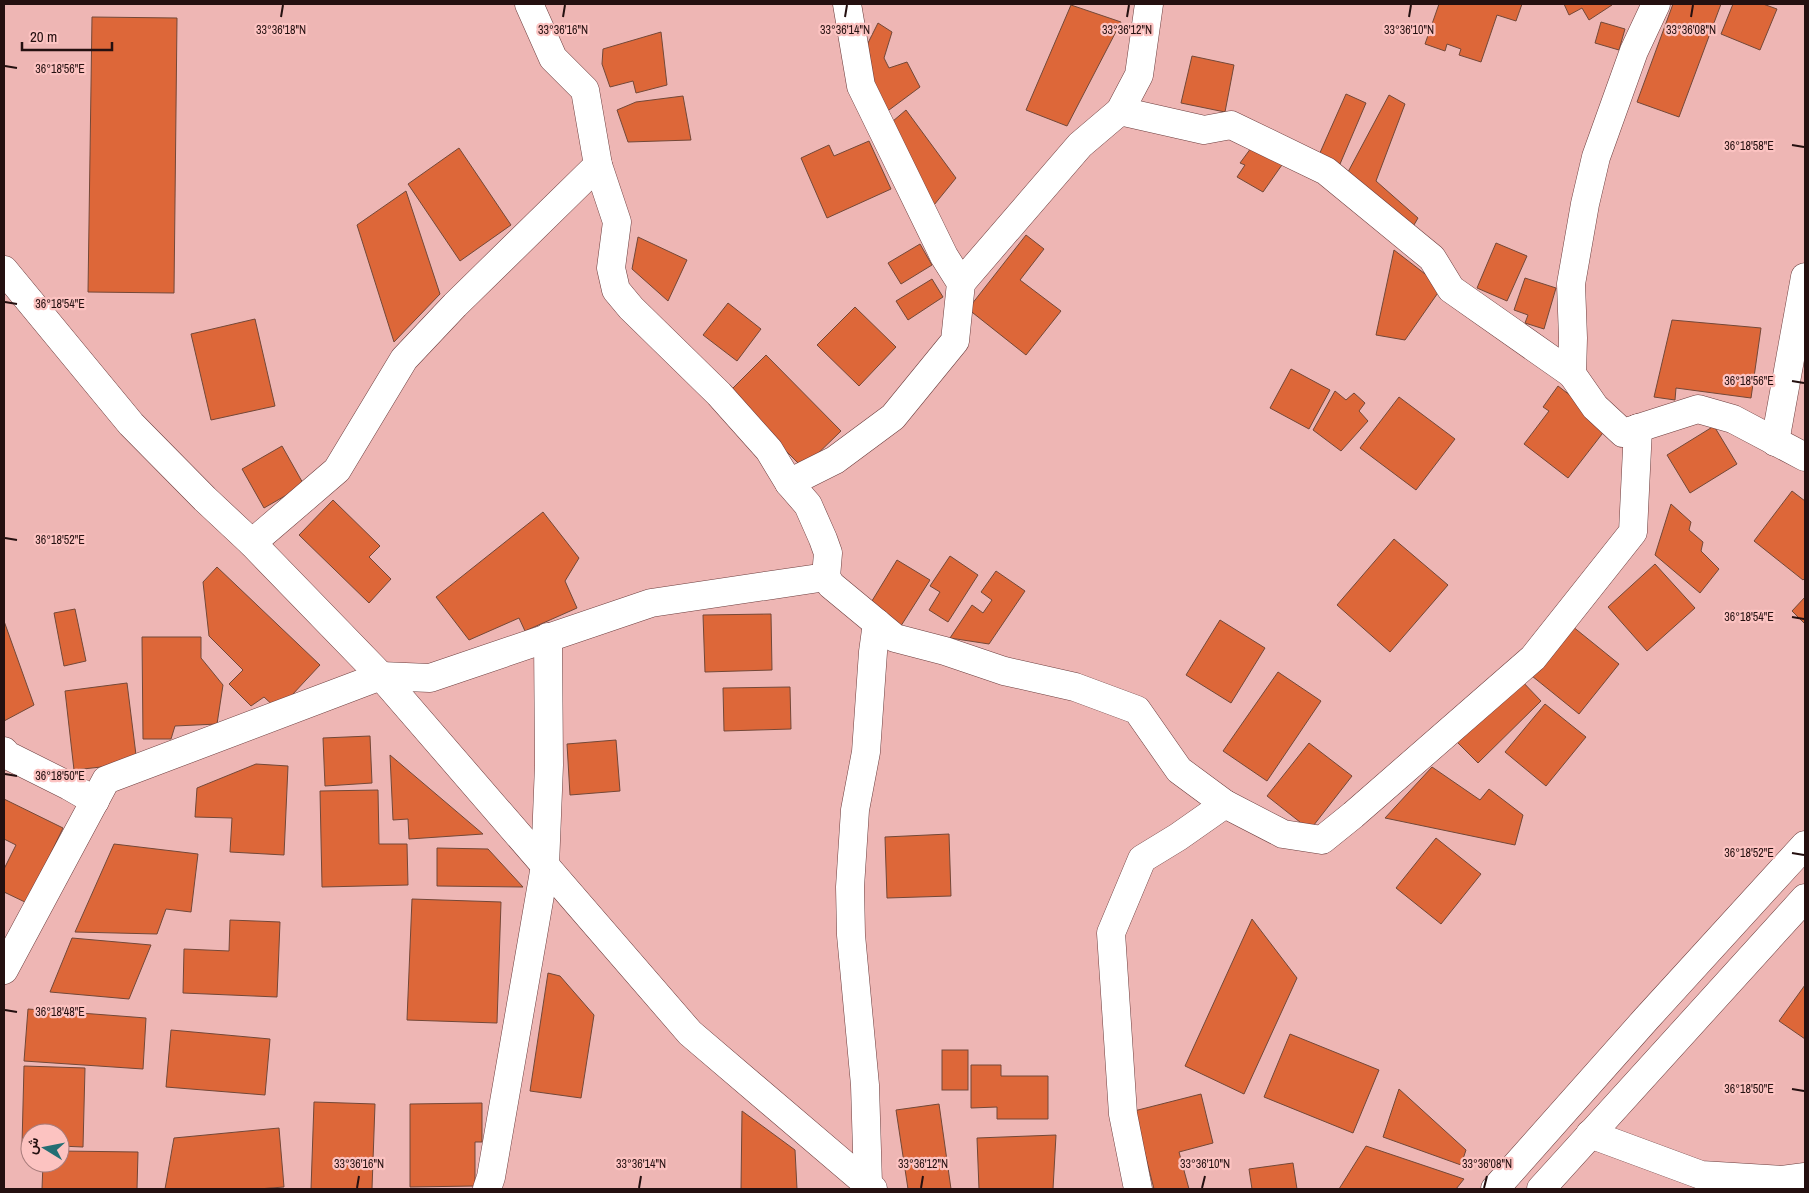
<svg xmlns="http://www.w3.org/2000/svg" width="1809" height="1193" font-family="'Archivo Narrow',Vazirmatn,sans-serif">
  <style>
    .building { fill: #dd6739; stroke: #734838 }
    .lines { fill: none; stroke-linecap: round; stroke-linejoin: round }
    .minor-casing { stroke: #6c3d3d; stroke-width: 29 }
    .major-casing { stroke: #6c3d3d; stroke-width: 29 }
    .minor { stroke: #fff; stroke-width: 28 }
    .major { stroke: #fff; stroke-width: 28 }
    .ticks { fill: none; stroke: #241010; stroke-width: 2 }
    .ticks-label { font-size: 12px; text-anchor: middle; fill: #241010; stroke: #fcc3c1; stroke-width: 4.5; stroke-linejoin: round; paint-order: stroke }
  </style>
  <rect width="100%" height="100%" fill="#eeb6b4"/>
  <g class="building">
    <path d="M1439,4h83l-6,17 -19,-6 -16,47 -22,-7 2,-6 -14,-5 -2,7 -20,-7z"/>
    <path d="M1564,4h48v1l-23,15 -7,-12 -13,7z"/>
    <path d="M1673,4h48l-42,113 -42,-15z"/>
    <path d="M1733,4h30l14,5 -17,41 -39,-16z"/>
    <path d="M1071,5l50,17 -54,104 -41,-16z"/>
    <path d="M92,17l85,1 -3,275 -86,-1z"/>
    <path d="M1601,22l24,7 -6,21 -24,-7z"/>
    <path d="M878,23l14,9 -8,26 5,10 18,-6 13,25 -35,26 -18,-49 -3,-13z"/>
    <path d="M661,32l6,53 -31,8 -3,-12 -23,6 -8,-23 1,-15z"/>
    <path d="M1192,56l42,9 -9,47 -44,-9z"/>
    <path d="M1346,94l20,9 -26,61 -21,-9z"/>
    <path d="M1389,95l16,9 -29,77 42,37 -7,12 -63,-58z"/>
    <path d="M683,96l8,44 -63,2 -11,-32 19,-8z"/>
    <path d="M906,110l50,68 -22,27 -48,-78z"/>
    <path d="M869,141l22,48 -64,29 -26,-60 28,-13 5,11z"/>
    <path d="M1254,144l30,18 -21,30 -26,-15 8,-12 -5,-2z"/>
    <path d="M459,148l52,77 -51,36 -52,-77z"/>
    <path d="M406,191l34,103 -46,48 -37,-117z"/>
    <path d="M1026,235l18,14 -24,31 41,31 -35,44 -58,-46z"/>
    <path d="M638,237l49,23 -19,41 -36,-32z"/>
    <path d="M1496,243l31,13 -20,45 -30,-13z"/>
    <path d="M920,244l12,21 -31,19 -13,-21z"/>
    <path d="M1394,250l48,37 -37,53 -29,-5z"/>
    <path d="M1525,278l31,10 -12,41 -19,-6 3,-8 -14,-5z"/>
    <path d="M932,279l11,18 -35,23 -12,-19z"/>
    <path d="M728,303l33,26 -24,32 -34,-26z"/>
    <path d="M855,307l41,40 -37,39 -42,-41z"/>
    <path d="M255,319l20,87 -64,14 -20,-86z"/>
    <path d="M1672,320l89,8 -10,70 -75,-10 -1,12 -21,-3z"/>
    <path d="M766,355l75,76 -38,37 -75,-75z"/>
    <path d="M1291,369l39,21 -21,39 -39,-21z"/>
    <path d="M1558,386l51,39 -41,53 -44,-34 25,-33 -6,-4z"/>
    <path d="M1335,391l11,9 8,-7 11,10 -6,8 9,10 -27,30 -28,-21z"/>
    <path d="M1399,397l56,42 -39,51 -56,-42z"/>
    <path d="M1714,426l23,38 -47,29 -23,-38z"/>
    <path d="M282,446l22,39 -40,23 -22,-39z"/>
    <path d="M1792,491l13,10v77l-2,2 -49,-39z"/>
    <path d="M333,500l47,46 -11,11 22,22 -22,24 -70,-68z"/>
    <path d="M1671,504l20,18 -2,8 14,12 -2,9 18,18 -19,24 -45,-38z"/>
    <path d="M543,512l36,46 -14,23 12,27 -52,23 -6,-13 -50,22 -33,-43z"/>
    <path d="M1394,539l54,46 -58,67 -53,-47z"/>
    <path d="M950,556l28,19 -30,47 -19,-12 11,-18 -10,-6z"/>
    <path d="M897,560l33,20 -31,49 -32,-20z"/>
    <path d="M1655,564l40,44 -48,43 -39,-44z"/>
    <path d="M217,567l103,98 -42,45 -14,-13 -13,9 -22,-22 14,-14 -34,-34 -6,-54z"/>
    <path d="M996,571l29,20 -36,53 -39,-6 22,-33 11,8 9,-13 -11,-8z"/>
    <path d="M1805,597v27l-13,-13z"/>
    <path d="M75,609l11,52 -22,5 -10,-53z"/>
    <path d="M771,614l1,56 -67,2 -2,-57z"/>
    <path d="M1220,620l45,28 -34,55 -45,-28z"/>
    <path d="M4,621l30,84 -30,16z"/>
    <path d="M1572,626l47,38 -40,50 -47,-38z"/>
    <path d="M142,637h59v21l22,27 -6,39 -42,2 -4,13h-28z"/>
    <path d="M1278,672l43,29 -54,80 -44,-30z"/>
    <path d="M1518,677l23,24 -63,62 -23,-23z"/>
    <path d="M127,683l10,80 -63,7 -9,-79z"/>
    <path d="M790,687l1,42 -67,2 -1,-43z"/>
    <path d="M1545,704l41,33 -40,49 -41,-34z"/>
    <path d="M370,736l2,47 -47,3 -2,-48z"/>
    <path d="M616,740l4,51 -50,4 -3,-51z"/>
    <path d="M1309,743l43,33 -42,54 -43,-34z"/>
    <path d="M390,755l93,79 -74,5 -1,-20 -15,1z"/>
    <path d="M256,764l32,2 -4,89 -54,-3 2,-34 -37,-1 2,-29z"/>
    <path d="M1432,767l48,33 9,-11 34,26 -8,30 -130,-27z"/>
    <path d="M378,790l1,54h28l1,41 -86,2 -2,-96z"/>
    <path d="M4,799l59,29 -36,75 -23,-11v-23l12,-24 -12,-6z"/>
    <path d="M949,834l2,62 -64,2 -2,-61z"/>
    <path d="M1436,838l45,36 -40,50 -45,-36z"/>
    <path d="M114,844l84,10 -7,58 -25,-3 -9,25 -82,-2z"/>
    <path d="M437,848l51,1 35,38 -86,-1z"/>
    <path d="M412,899l89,3 -4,121 -90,-3z"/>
    <path d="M1252,919l45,59 -53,116 -59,-28z"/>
    <path d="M230,920l50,2 -3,75 -94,-4 1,-44 45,2z"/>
    <path d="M72,938l79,7 -22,54 -79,-7z"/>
    <path d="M548,973l12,3 34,39 -13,83 -51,-7z"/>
    <path d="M1805,985v54l-26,-18z"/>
    <path d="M28,1009l118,9 -3,51 -119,-8z"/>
    <path d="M171,1030l99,9 -5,56 -99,-8z"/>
    <path d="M1290,1034l89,36 -26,63 -89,-36z"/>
    <rect x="942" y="1050" width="26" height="40"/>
    <path d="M971,1065h30v11h47v43h-51v-12l-26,1z"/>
    <path d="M24,1066l61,2 -2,79 -23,-1v-13h-30v12h-8z"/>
    <path d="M1399,1089l67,61 -5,15 -78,-28z"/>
    <path d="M1201,1094l12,49 -34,9 10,37h-35l-20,-78z"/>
    <path d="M314,1102l61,2 -3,85h-61z"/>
    <path d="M482,1103v39h-7v44l-65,1v-83z"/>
    <path d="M939,1104l12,85h-43l-12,-79z"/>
    <path d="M742,1111l53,39 2,39h-56z"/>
    <path d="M279,1128l5,59 -26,2h-93l9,-51z"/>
    <path d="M1056,1135l-3,54h-74l-2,-51z"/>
    <path d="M1366,1146l98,33 -8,10h-117z"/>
    <path d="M60,1151l78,1 -1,37h-95l1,-26h17z"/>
    <path d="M1293,1163l4,26h-45l-3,-20z"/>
  </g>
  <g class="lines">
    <defs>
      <g id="minor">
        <path d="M529,4l24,54 32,32 13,75 19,57 -6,46 5,22 15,18 88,86 50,56 20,33 19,22 15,34 5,14 -2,24 5,8 64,53 50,13 59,20 71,16 62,23 42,60 46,34 58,30 39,6 31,-25 180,-157 100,-126 5,-104"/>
        <path d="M1656,4l-22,47 -38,106 -11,47 -14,80 2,54 -1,36 23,33 28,26 75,-24 35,10 72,38"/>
        <path d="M1120,111l84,19 27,-5 95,46 106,87 19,31 121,85"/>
        <path d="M4,270l127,154 74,75 47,44 129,133 309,357 183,156"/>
        <path d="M961,283l119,-138 40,-34 19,-36 10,-71"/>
        <path d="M1775,442l30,-165"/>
        <path d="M789,483l46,-23 58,-43 62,-76 6,-58 -17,-27 -83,-170 -14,-82"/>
        <path d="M252,543l85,-73 67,-111 51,-54 143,-140"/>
        <path d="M4,751l3,4 62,31 26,15"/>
        <path d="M4,970l102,-190 275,-104 49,2 221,-75 175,-26"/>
        <path d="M1590,1134l111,41 81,5 23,-3"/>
        <path d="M868,1184l-3,-99 -14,-150 -1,-48 5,-77 11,-58 7,-100 4,-29"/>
        <path d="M487,1189l4,-12 54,-311 4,-101 -1,-128"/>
        <path d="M1138,1189l-15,-75 -12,-181 31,-74 36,-22 47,-33"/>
      </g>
      <g id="major">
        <path d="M1495,1189l151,-170 159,-174"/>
        <path d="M1541,1189l264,-291"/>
      </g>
    </defs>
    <use href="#minor" class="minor-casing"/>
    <use href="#major" class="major-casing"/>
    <use href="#minor" class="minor"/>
    <use href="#major" class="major"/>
  </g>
  <path class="ticks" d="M281,17l2,-12M563,17l2,-12M845,17l2,-12M1127,17l2,-12M1409,17l2,-12M1691,17l2,-12M5,66l12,2M1792,145l12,2M5,302l12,2M1792,381l12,2M5,538l12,2M1792,617l12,2M5,774l12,2M1792,853l12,2M5,1010l12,2M1792,1089l12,2M357,1188l2,-12M639,1188l2,-12M921,1188l2,-12M1202,1188l3,-12M1484,1188l3,-12"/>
  <g class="ticks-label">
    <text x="281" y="34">33°36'18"N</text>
    <text x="563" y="34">33°36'16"N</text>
    <text x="845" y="34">33°36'14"N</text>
    <text x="1127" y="34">33°36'12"N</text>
    <text x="1409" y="34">33°36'10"N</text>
    <text x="1691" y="34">33°36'08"N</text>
    <text x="60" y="73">36°18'56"E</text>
    <text x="1749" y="150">36°18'58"E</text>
    <text x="60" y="308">36°18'54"E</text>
    <text x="1749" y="385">36°18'56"E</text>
    <text x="60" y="544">36°18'52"E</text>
    <text x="1749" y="621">36°18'54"E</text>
    <text x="60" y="780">36°18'50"E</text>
    <text x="1749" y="857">36°18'52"E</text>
    <text x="60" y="1016">36°18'48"E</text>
    <text x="1749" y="1093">36°18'50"E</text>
    <text x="359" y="1168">33°36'16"N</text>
    <text x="641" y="1168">33°36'14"N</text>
    <text x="923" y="1168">33°36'12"N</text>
    <text x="1205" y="1168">33°36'10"N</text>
    <text x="1487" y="1168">33°36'08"N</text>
  </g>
  <rect width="1809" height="1193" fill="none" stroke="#241010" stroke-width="10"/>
  <g transform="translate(45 1148) rotate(280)"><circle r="24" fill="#fcc3c1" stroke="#a67b7a"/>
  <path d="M0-4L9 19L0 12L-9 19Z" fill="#236e73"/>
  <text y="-8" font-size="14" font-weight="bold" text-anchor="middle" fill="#241010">ش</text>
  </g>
  <path d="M22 42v8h90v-8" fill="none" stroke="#241010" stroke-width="2.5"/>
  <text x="30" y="42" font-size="15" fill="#241010" stroke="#fcc3c1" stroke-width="4" paint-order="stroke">20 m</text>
</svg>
